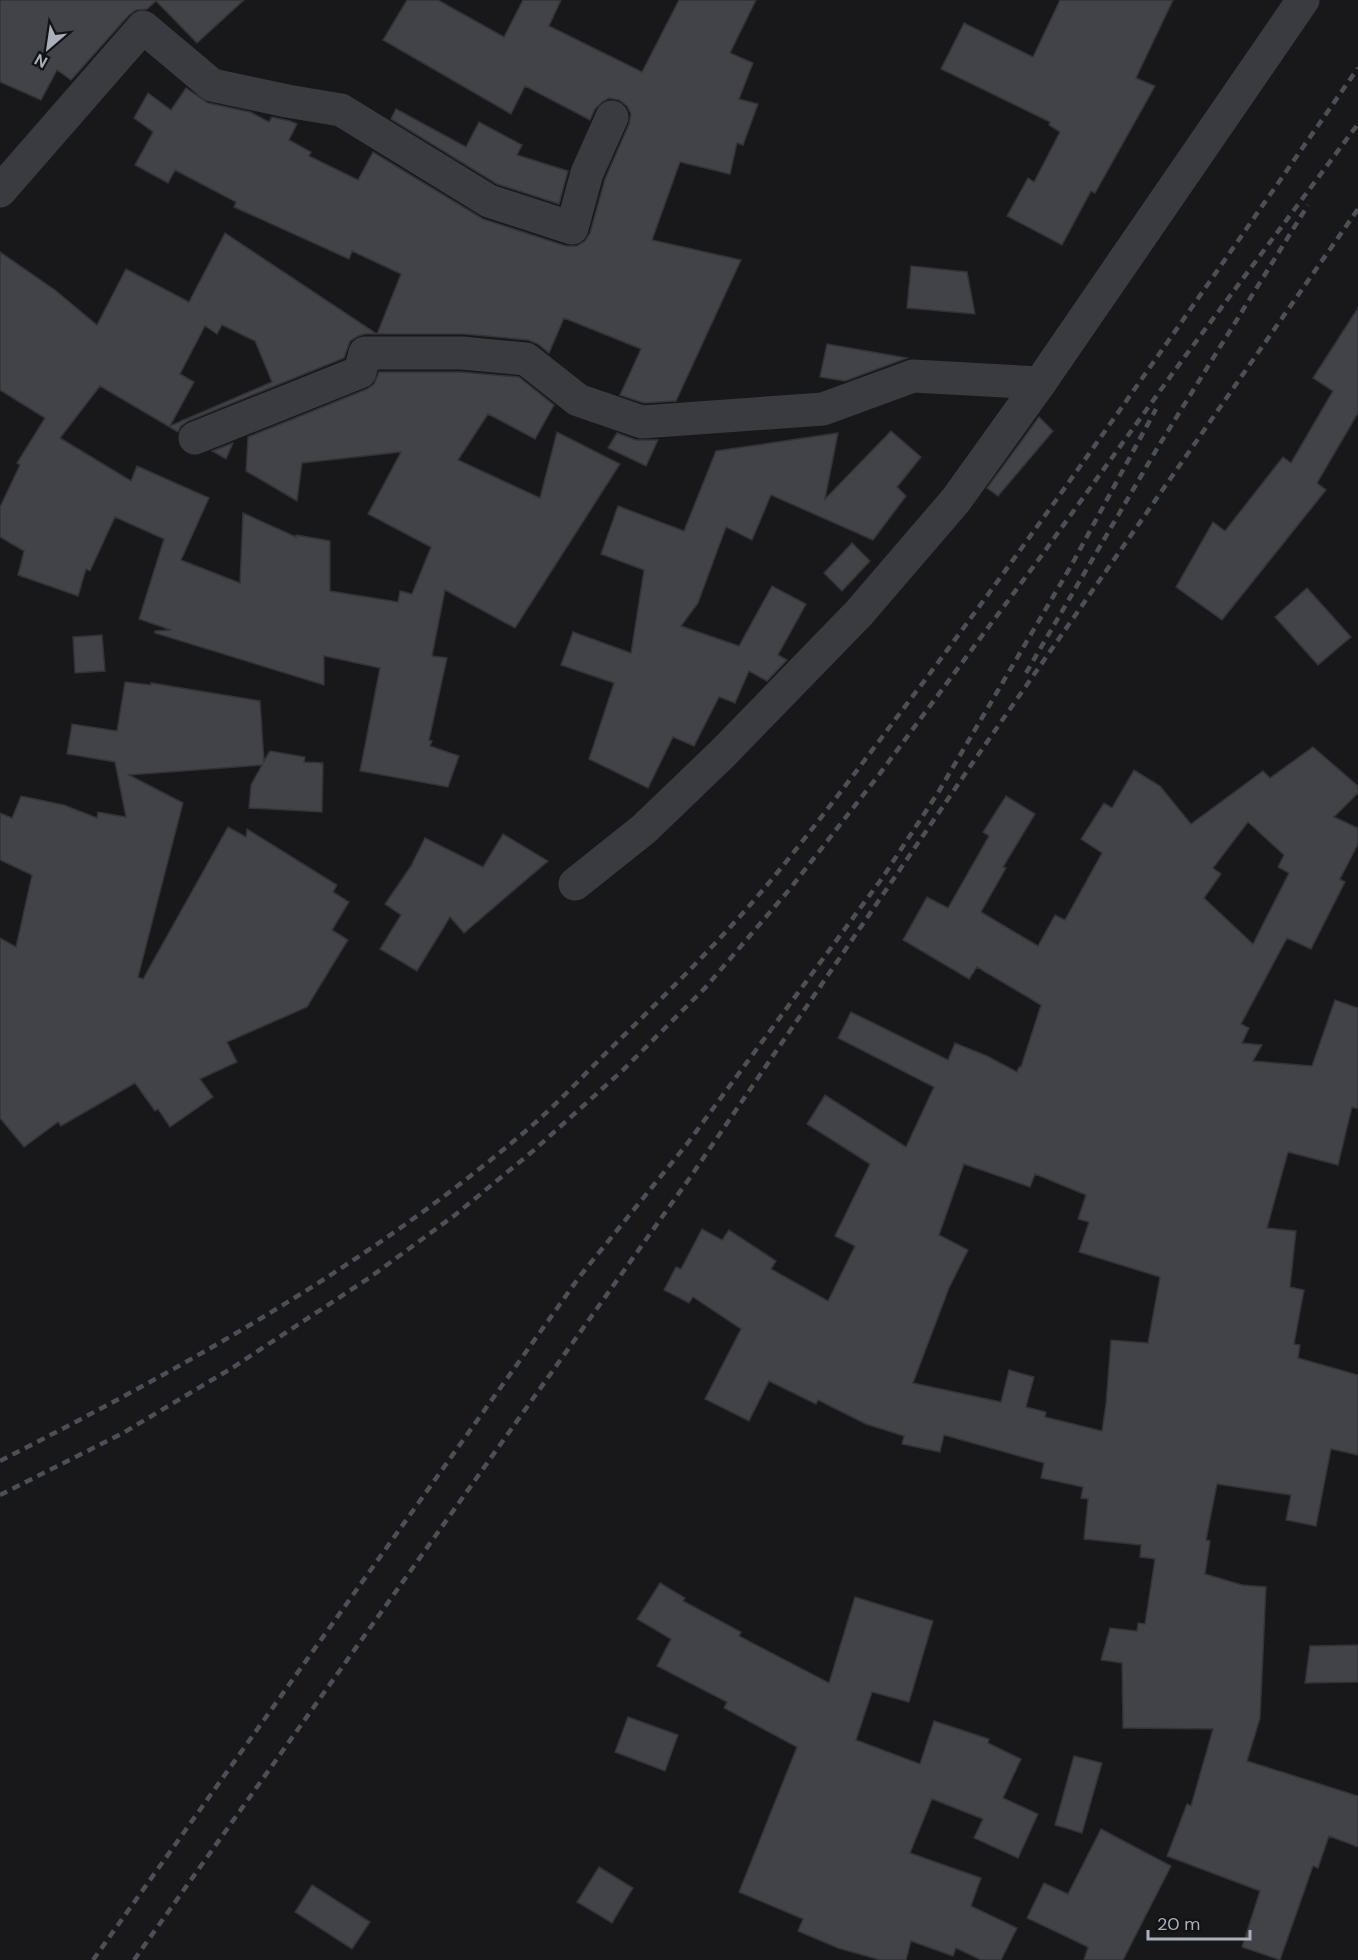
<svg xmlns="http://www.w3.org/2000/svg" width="1358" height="1960" font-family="'DM Sans',sans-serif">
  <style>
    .building { fill: #424348; stroke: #323237; stroke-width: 1.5; fill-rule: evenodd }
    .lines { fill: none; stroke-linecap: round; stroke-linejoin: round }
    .minor { stroke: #393b40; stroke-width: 33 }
    .rail { stroke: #4c4f55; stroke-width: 4.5; stroke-dasharray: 8 6; stroke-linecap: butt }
  </style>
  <rect width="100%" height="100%" fill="#18181b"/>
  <g class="building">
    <path d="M0,0h244l-47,43 -41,-42 -9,8 -11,1 -7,5 -58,65 -14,-10 -16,30 -41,-18z"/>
    <path d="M407,0h31l66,37 19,-37h38l-12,26 93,46 37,-72h77l-26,53 23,10 -14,36 19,5 -15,41 -6,-2 -7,31 -50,-12 -28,78 89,20 -65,141 -32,2 -24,-8 21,-46 -77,-31 -15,35 -11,-9 -10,-4 -64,-6h-99l-7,2 -8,5 -6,17 -156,63 -7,5 -3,6 -78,-46 -40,52 71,43 6,-15 72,32 -28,62 59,23 3,-70 53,24v-2l34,6v50l68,11 2,-11 12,3 19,-47 -63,-33 33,-62 -99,11 -5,38 -51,-30 2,-34 119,-48 7,-5 5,-12h82l58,5 35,28 -19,34 -47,-25 -30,46 82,38 17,-66 63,32 -105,164 -70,-38 -13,66 15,2 -18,82 3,1 -2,5 29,10 -11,31 -88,-16 20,-103 -56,-12v29l-169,-52v-2l16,-1 -32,-11 25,-80 -49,-22 -25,54 -4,-2 -8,27 -60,-21 6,-24 -24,-14v-30l20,-42 -3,-2 28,-45 -45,-28v-138l55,38 42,35 29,-56 63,33 36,-69 152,101 24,-60 -49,-23 -3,8 -115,-52 2,-5 -61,-32 -7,13 -33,-18 18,-33 -19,-14 14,-25 23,17 15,-22 22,15 42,9 19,10 3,-5 18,4 7,3 -8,16 22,12 -2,4 49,24 15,-28 110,67 83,27h11l8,-5 5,-8 15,-54 24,-55 2,-10 -4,-8 -8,-6 -10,-2 -7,4 -7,7 -5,11 -65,-34 -14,28 -128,-74zM222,325l33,16 17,41 -102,44 24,-44 -14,-8 25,-48 12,8z"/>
    <path d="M1060,0h113l-37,78 19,8 -60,107 -4,-2 -29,54 -55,-29 21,-38 6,4 26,-50 -11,-7 1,-3 -109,-53 23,-46 69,34z"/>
    <path d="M396,109l70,38 13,-25 43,23 -5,10 51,16 -9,33 -62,-20 -106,-65z"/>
    <path d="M911,266l56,6 8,42 -68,-6z"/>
    <path d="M1358,308v105l-41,70 9,7 -104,130 -46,-33 37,-65 12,9 58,-74 8,6 42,-72 -20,-13z"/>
    <path d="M827,344l80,14 -62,23 -25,-4z"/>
    <path d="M1039,417l14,14 -55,65 -11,-8z"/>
    <path d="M891,431l30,26 -24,30 9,9 -33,44 -102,-45 -19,45 -26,-13 -28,76 -17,23 58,20 33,-60 34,18 -28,51 9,5 -20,21 -18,-10 -14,32 -16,-6 -25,49 -21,-9 -25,51 -59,-29 25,-76 -53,-18 12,-33 58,21 13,-83 -43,-16 17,-48 66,25 32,-80 122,-18 -13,66z"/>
    <path d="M617,433l19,7h22l-12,26 -38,-18z"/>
    <path d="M233,443l-7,16 -14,-8z"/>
    <path d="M852,543l18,18 -28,30 -18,-18z"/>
    <path d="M1307,588l44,49 -33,28 -43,-48z"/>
    <path d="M102,635l3,36 -30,2 -2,-36z"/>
    <path d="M125,682l26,3v-2l109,18 4,60 6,-10 35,6 -1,5 19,1 -1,49 -73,-4 2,-23 11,-20 -133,10 54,28 -45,174 5,2 85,-152 18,10 1,-8 90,56 -4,7 16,10 -17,28 16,10 -41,67 -80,35 10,20 -37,17 13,18 -43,30 -12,-18 -3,2 -20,-28 -74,43 -3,-4 -34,25 -24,-29v-180l16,9 16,-72 -32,-15v-47l12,5 9,-22 43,9 33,13 1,-6 28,5 -11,-55 -48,-8 5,-30 45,7z"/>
    <path d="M1313,747l45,39v7l-24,24 24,11v16l-18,35 5,3 -34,67 -24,-11 -46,86 8,4 -7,15 20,2 -9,16 59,5 23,-66 23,8v101l-6,-2 -14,58 -50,-13 -21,76 29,3 -6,56 14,3 -10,54 6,1 -2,13 60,17v80l-27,-6 -15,77 -30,-6 5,-25 -74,-11 -11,56 4,1 -5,33 37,11 24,2 -6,131 -13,43 111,35v51l-29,-11 -11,32 -5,-2 -33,94 -38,-13 18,-56 -93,-35 20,-52 4,2 22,-77 -90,-1 -1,-65 -21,-3 9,-32 27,3 1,-8 7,1 10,-65 -15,-2 1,-12 -57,-6 4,-40 -7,-1 2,-11 -42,-9 3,-15 -100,-28 -4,17 -38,-8 2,-8 -38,-12 -48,-24 -2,4 -47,-23 -20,40 -44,-22 36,-70 -48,-32 -4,6 -25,-13 12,-23 5,2 21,-40 20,11 7,-10 47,31 -5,8 57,32 27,-55 -20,-10 35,-72 -63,-40 18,-29 81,52 28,-60 -96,-49 13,-26 97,48 7,-17 32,13 30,16 2,-5h2l20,-62 -64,-38 -8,12 -66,-39 24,-43 21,11 41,-72 -6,-4 23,-36 29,18 -32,53 3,1 -25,44 57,34 17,-31 10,5 37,-67 -21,-14 23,-36 8,5 22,-38 26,16 31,38 72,-53 7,7zM1248,822l36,33 -6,12 11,6 -36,71 -49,-46 17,-24 -8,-6zM964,1164l66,23 5,-13 51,21 -8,24 11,3 -10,30 81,25 -12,66 -37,-3 -5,64 -4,27 -57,-14 1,-5 -20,-5 8,-30 -25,-7 -8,32 -88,-19 36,-95 19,-38 -29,-15z"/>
    <path d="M503,834l45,27 -84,72 -14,-16 -33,54 -37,-22 21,-34 -16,-11 26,-38 14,-28 58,29z"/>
    <path d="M660,1583l25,15 -2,3 58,31 -2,4 90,47 26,-86 78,24 -24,81 -37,-10 -16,48 64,24 14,-43 55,18 -1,4 33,16 -18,39 35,16 -20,44 -44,-20 9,-19 -51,-20 -22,54 71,25 -10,28 46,22 -16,32h-20l-25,-12 -3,8 -42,-15 -5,19h-26l-42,-12 -40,-17 5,-12 -64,-27 58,-145 -73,-39 3,-6 -70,-36 14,-27 -34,-20z"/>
    <path d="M1358,1645v37l-53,1 5,-37z"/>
    <path d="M628,1717l50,18 -13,36 -50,-19z"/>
    <path d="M1074,1756l28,7 -20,70 -27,-8z"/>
    <path d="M1101,1829l70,37 -48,94h-39l4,-13 -61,-29 17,-35 24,11z"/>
    <path d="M599,1867l34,21 -21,35 -35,-21z"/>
    <path d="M312,1885l58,37 -18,27 -57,-37z"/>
  </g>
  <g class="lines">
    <g class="minor">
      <path d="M0,191l143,-164 69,58 75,16 54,9 148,91 83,27 15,-55 25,-56"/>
      <path d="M195,438l165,-66 5,-19h97l64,6 52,41 64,22 181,-13 90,-33 127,7"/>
      <path d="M575,884l69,-55 80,-77 135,-139 97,-113 84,-117 263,-383"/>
    </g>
    <g class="rail">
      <path d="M1026,673l132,-226 150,-242"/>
      <path d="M0,1461c186,-95 369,-196 528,-332 28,-24 53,-51 78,-76 59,-58 119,-116 171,-180 52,-64 101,-131 151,-197 148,-199 288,-404 430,-608"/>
      <path d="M0,1495l123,-62 109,-65 137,-90 86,-63 78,-64 89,-80 83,-83 84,-98 89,-114 161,-217 144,-200 175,-235"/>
      <path d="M93,1960l487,-684 107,-132 196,-267 56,-86 132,-225 85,-157"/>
      <path d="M134,1960l555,-781 289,-424 380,-546"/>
    </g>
  </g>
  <g transform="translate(48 48) rotate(209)" stroke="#131316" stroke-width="4.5" paint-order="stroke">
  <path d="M0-4.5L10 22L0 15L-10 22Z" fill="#a9b0bb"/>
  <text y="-9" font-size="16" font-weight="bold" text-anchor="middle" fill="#a9b0bb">N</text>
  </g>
  <path d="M1148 1930v9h102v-9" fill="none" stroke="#a9b0bb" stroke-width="3"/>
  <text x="1157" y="1930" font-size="18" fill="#a9b0bb" stroke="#131316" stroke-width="4.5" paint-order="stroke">20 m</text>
</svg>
